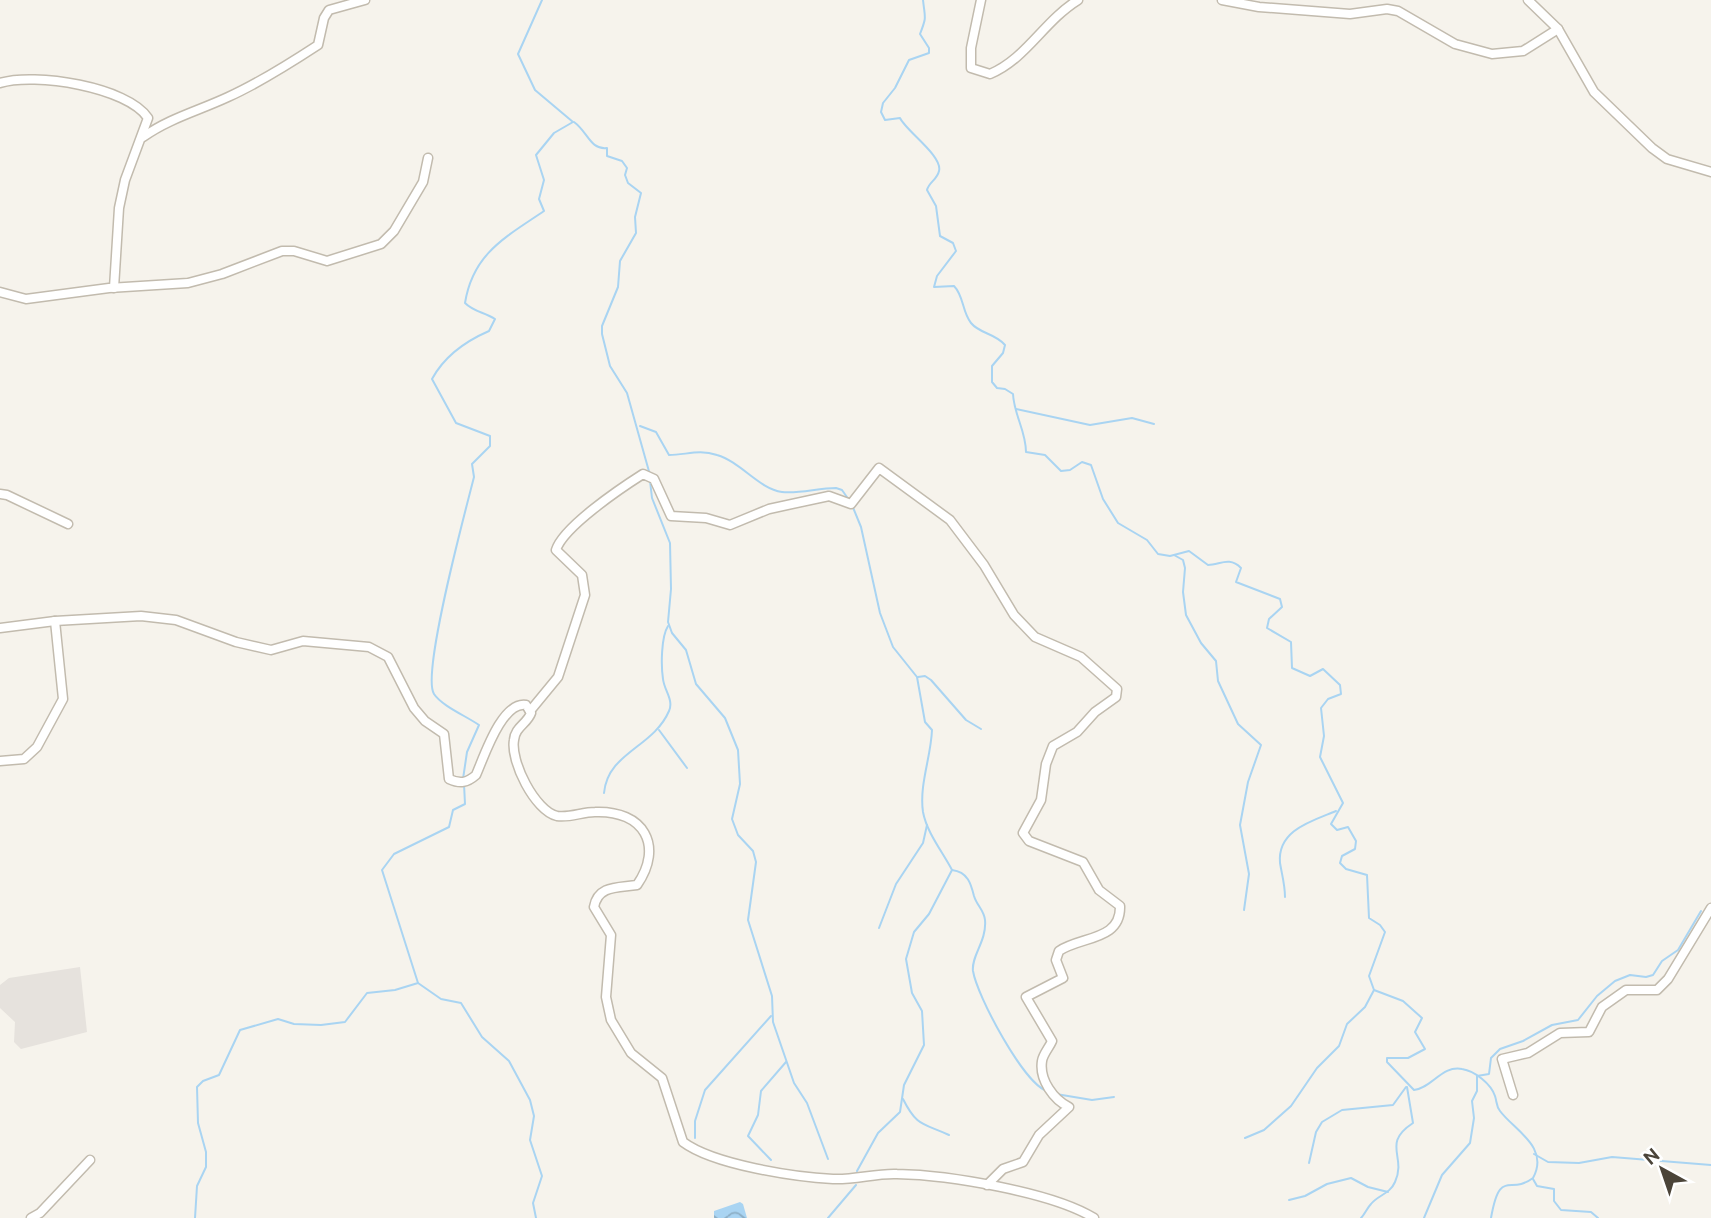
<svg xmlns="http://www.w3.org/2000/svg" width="1711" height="1218" font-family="Ubuntu,sans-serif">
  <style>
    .industrial { fill: #e6e2dd }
    .water { fill: url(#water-waves) }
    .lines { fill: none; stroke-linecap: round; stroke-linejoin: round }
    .stream { stroke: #a9d4f2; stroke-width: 2 }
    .minor-casing { stroke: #c2bbae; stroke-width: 11 }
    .minor { stroke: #fff; stroke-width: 8 }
  </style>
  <defs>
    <pattern id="water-waves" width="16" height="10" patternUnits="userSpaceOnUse" patternTransform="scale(1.75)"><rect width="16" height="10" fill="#a9d4f2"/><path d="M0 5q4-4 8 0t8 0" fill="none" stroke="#8caec5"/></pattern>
  </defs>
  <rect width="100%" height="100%" fill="#f6f3ec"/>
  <path class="industrial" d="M80,967l7,65 -66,17 -7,-7 1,-20 -15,-14v-23l9,-7z"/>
  <path class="water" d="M740,1202l3,2 4,14h-33v-7z"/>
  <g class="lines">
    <g class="stream">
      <path d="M923,0c2,19 4,16 -3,34l9,14v5l-20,7 -14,28 -12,15 -2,9 4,8 15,-2c6,13 43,38 39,53 -2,9 -10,11 -12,19l9,16 4,30 13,7 3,8 -19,25 -3,11 20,-1c10,10 8,26 17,37 9,11 24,10 34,22l-2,8 -11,13v16l5,6 8,1 8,5c1,21 13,37 13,58l19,3 16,16 9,-1 12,-8 9,3 12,34 15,24 29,17 11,14 12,2 19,-5 19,14c12,0 21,-9 33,3l-5,14 44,17 2,8 -13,12 -2,9 24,14 1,26 18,8 13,-7 17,16 1,9 -13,5 -7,9 3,28 -4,21 23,46 -12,21 6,6 11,-3 8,14 -1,8 -13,7 -2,7 6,6 21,6 2,43 11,7 5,7 -16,44 5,14 29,11 19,17 -7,14 10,17 -17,9h-21v4l27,28c18,-2 28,-25 48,-21 13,2 29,15 33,27 2,6 1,10 5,15 14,19 50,36 33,67 -24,18 -33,-11 -42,40"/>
      <path d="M574,122c14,10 16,28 33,26v8l15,5 5,7 -2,7 3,8 13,10 -6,24 1,16 -16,28 -2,26 -16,39v8l8,32 17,27 23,82"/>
      <path d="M1016,409l74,16 42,-7 22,6"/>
      <path d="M640,426l16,6 13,23c17,0 30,-6 48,0 24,7 42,34 65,37 17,2 36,-4 54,-4l6,2 7,10"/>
      <path d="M650,481l2,17 18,45 1,46 -3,33 4,11 14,17 10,34 29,34 13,32 2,34 -8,35 6,16 15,16 3,11 -8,58 24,76 1,26 21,61 13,20 21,56"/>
      <path d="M852,505l9,22 19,86 13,34 24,30 8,45 7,8c-1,27 -13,55 -9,82 4,21 19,39 29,58l-23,44 -15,18 -8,27 6,34 10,18 2,34 -20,40 -4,27 -22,21 -21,38"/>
      <path d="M1174,555l9,5 2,8 -2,24 3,23 15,28 15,18 2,20 20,43 23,21 -13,37 -8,43 9,49 -5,36"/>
      <path d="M918,677l7,-1 6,4 35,40 15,9"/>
      <path d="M659,730l28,38"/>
      <path d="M463,779l4,-27 12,-27c-13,-9 -37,-19 -45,-31 -13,-20 32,-185 40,-217l-2,-13 18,-18v-10l-34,-13 -24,-44c13,-24 34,-38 57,-48l6,-12c-11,-7 -21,-7 -30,-16 8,-50 41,-66 79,-92l-5,-12 5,-19 -8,-25 18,-22 19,-11 -38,-32 -17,-36 24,-54"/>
      <path d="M604,793c4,-41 49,-45 65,-82 5,-11 -5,-21 -6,-32 -2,-13 -2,-42 5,-53"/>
      <path d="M952,870c16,2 19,14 22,26 3,10 10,14 11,24 2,21 -14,36 -12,51 4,25 51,113 74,120"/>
      <path d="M1285,897c0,-12 -3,-22 -5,-34 -3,-33 32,-42 56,-52"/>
      <path d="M879,928l17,-44 27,-41 4,-18"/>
      <path d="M418,983l23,16 20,4 21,34 27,24 21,39 4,16 -4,24 12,36 -9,27 3,15"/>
      <path d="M1056,1094l36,6 22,-3"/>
      <path d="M903,1099c14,28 20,24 46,36"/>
      <path d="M695,1138v-17l10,-31 66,-74"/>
      <path d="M1245,1138l19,-8 27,-24 26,-38 22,-22 8,-22 18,-17 9,-17"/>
      <path d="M1534,1154l14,8 31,1 33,-6 99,8"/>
      <path d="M771,1160l-23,-24 10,-21 3,-24 25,-29"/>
      <path d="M1309,1163l7,-31 6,-10 20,-12 51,-5 13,-18"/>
      <path d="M1533,1179l4,7 17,3v12l7,9 30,2 7,6"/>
      <path d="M1289,1200l16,-4 22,-12 24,-6 17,9 20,5"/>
      <path d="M195,1218l2,-32 9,-19v-15l-8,-29 -1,-36 6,-6 16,-6 21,-45 38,-11 16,5 27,1 24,-3 22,-29 28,-3 23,-7 -36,-113 12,-16 55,-27 4,-17 12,-6 -1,-20"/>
      <path d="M828,1218l28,-33"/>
      <path d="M1361,1218c4,-4 6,-10 10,-14 7,-9 19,-10 24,-22 12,-26 -14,-38 18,-59l-6,-36"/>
      <path d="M1424,1218l18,-43 28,-32 4,-25 -2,-17 5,-10v-15l12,-2 2,-16 9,-9 23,-8 29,-16 26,-5 19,-24 18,-15 15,-6 16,2 7,-2 9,-14 16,-11 23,-39"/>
    </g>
    <defs>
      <g id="minor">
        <path d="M981,0l-10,48v20l19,6c36,-15 54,-53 88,-74"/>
        <path d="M1222,0l37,7 91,7 37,-5 11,2 57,33 37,10 31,-3 35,-22"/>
        <path d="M1528,0l30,29 36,63 58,56 15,11 44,13"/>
        <path d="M0,83c34,-11 128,4 148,35l-23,62 -6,28 -5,80"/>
        <path d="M143,137c27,-19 55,-26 85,-40 31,-14 61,-33 90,-52l6,-27 5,-8 36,-10"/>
        <path d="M0,292l26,7 83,-11 79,-5 34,-9 60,-23h12l33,10 54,-17 13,-13 29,-49 5,-24"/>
        <path d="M0,494l7,1 61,29"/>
        <path d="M0,628l55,-7 86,-5 35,4 60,22 35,8 32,-9 66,6 19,10 26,51 11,13 19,13 5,45c11,5 18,4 27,-4 8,-18 26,-74 50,-70l5,8c-4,11 -16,14 -17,27 -4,21 21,71 43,76 13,2 25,-4 38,-4 49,-2 69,34 42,73 -19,3 -39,0 -43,22l17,28 -5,62 5,23 20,33 31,25 21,64c31,23 112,35 150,37 22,1 43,-6 64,-5 51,1 155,18 197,44"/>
        <path d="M530,711l28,-34 27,-82 -3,-20 -26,-25c7,-23 65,-62 87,-76l11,5 17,37 35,2 24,7 39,-16 60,-13 22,8 28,-36 71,52 34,45 30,50 21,22 46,20 36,32 -1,8 -21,15 -18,20 -24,14 -7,18 -5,36 -18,33 6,8 54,21 16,28 21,16c1,35 -39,30 -61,45l-3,9 7,18 -37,19 26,44c-3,7 -9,13 -10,20 -3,19 12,39 27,46l-30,28 -16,27 -20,7 -16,16"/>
        <path d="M0,761l24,-2 13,-12 26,-48 -8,-78"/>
        <path d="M1513,1095l-11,-36 26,-6 32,-20 29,-1 13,-25 24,-17h31l11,-11 43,-71"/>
        <path d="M31,1218l9,-5 50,-53"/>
      </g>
    </defs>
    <use href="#minor" class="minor-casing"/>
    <use href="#minor" class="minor"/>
  </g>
  <g transform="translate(1662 1169) rotate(320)" stroke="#ffffff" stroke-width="5" paint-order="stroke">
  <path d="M0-5L12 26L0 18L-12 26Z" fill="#4b4439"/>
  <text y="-10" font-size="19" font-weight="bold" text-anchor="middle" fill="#4b4439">N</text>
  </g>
</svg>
